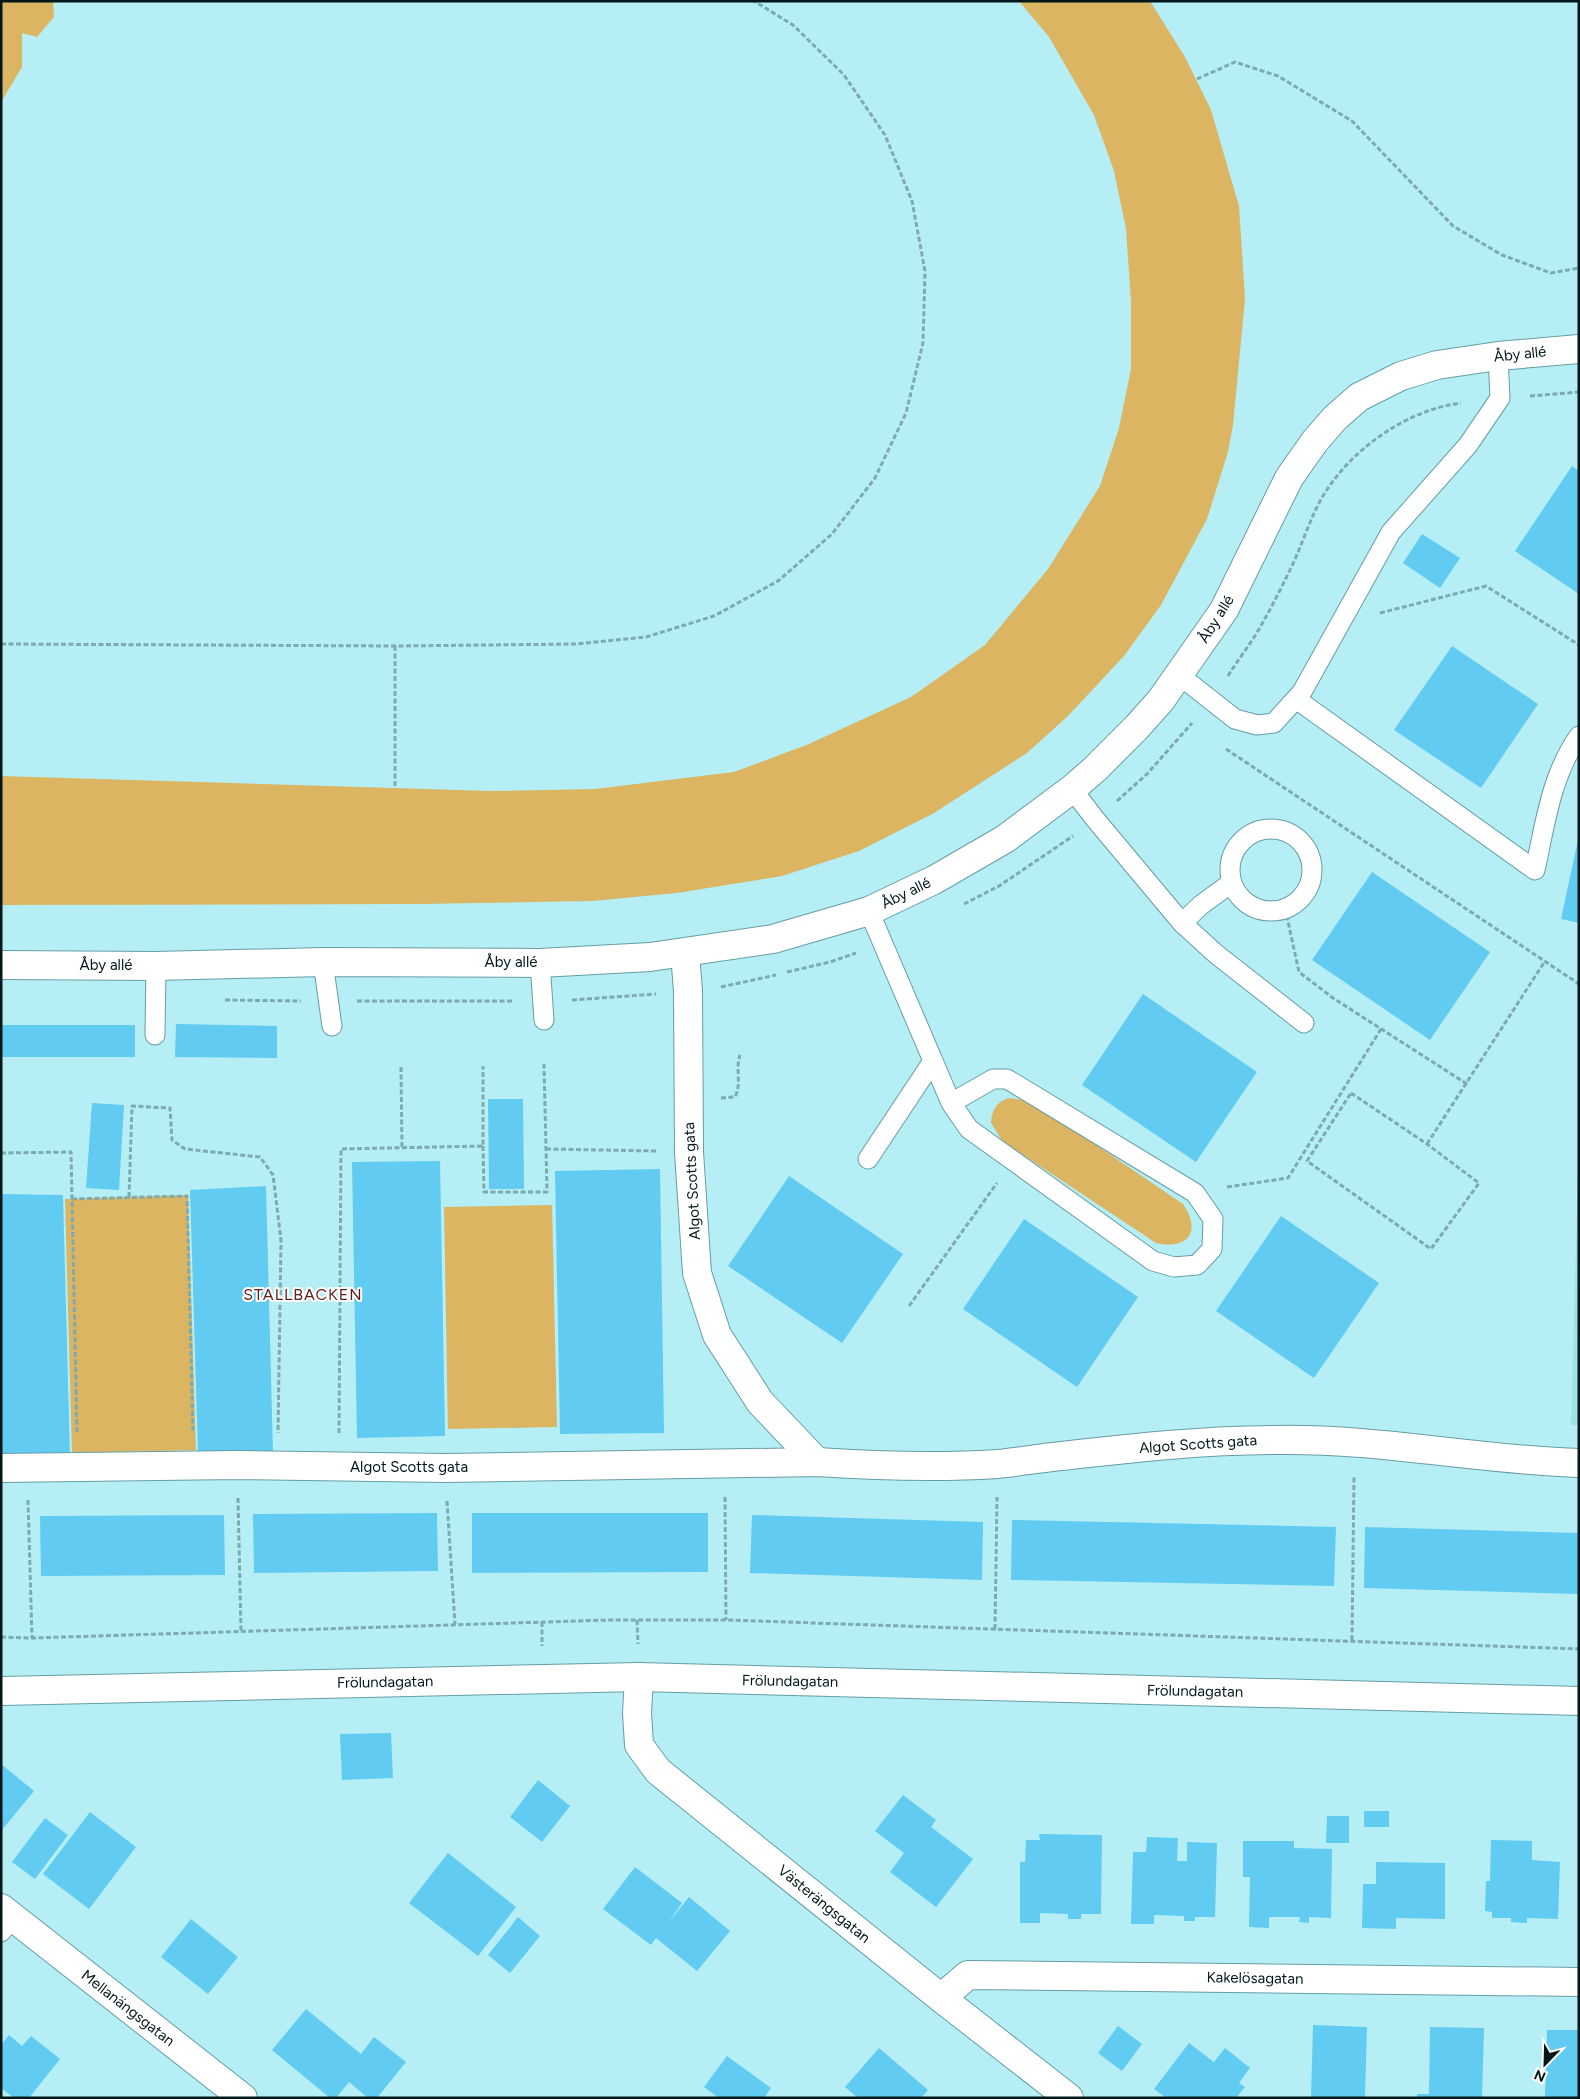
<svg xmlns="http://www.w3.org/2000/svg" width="1580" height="2099" font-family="Figtree,sans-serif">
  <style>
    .built { fill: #a0e2ea }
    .green { fill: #dbb562 }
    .building { fill: #61cbf2 }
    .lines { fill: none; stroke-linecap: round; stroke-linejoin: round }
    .lane-casing { stroke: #669da3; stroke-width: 21 }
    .street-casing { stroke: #669da3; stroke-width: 30 }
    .secondary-casing { stroke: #669da3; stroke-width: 30 }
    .path { stroke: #7caaaf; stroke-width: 3; stroke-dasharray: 5 2.5; stroke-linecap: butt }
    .lane { stroke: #fff; stroke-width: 19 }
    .street { stroke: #fff; stroke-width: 28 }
    .secondary { stroke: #fff; stroke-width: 28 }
    .labels { text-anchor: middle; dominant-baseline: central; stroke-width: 4; stroke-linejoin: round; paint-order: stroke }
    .street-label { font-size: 15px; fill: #02171a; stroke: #fff }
    .neighbourhood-label { font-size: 16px; letter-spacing: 1px; fill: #611d1c; stroke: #fff }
  </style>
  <rect width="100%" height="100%" fill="#b5eff5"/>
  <path class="built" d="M1579,1134v291h-8z"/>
  <g class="green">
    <path d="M1,1h52l1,16 -17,20 -15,-4v34l-21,35z"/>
    <path d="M1019,1h131l35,56 26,53 28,96 6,93 -12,126 -5,27 -21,67 -46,86 -37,51 -56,60 -41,37 -93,60 -75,38 -77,25 -105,17 -85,8 -171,3 -420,1v-129l490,15 104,-2 139,-17 75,-28 102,-47 74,-52 63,-76 52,-83 19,-58 12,-59v-68l-5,-72 -12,-58 -20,-56 -45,-78z"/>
    <path d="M1009,1098l21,3 16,10 137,93c19,28 5,46 -27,39l-145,-96 -10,-8 -10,-16c1,-13 5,-21 18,-25z"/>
    <path d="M188,1195l8,255 -124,3 -7,-254z"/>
    <path d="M552,1205l5,222 -109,2 -4,-222z"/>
  </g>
  <g class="building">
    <path d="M1572,466l7,5v123l-64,-43z"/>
    <path d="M1422,534l38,24 -20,30 -37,-25z"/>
    <path d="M1452,646l86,58 -57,84 -87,-58z"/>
    <path d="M1578,840l1,1v82l-18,-4z"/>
    <path d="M1372,872l118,80 -60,88 -118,-80z"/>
    <path d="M1143,994l114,78 -61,90 -114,-77z"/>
    <path d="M176,1024l101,2v32l-102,-1z"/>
    <rect x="1" y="1025" width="134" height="32"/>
    <path d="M488,1099h35l1,90h-35z"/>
    <path d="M92,1103l32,2 -5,85 -33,-2z"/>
    <path d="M440,1161l5,275 -88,2 -5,-276z"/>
    <path d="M660,1169l4,264 -104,1 -5,-263z"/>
    <path d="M789,1176l114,78 -61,89 -114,-77z"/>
    <path d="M266,1186l7,267 -75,1 -8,-264z"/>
    <path d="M1,1194l62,1 7,262 -69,2z"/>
    <path d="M1281,1216l98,67 -65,95 -98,-67z"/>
    <path d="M1024,1219l114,78 -61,90 -114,-78z"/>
    <path d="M437,1513l1,58 -184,2 -1,-59z"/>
    <path d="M472,1513h236v59l-236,1z"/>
    <path d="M224,1515l1,60 -184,1 -1,-60z"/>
    <path d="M752,1515l231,7 -1,58 -232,-7z"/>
    <path d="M1012,1520l324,7 -2,59 -323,-6z"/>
    <path d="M1365,1527l214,6v61l-215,-6z"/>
    <path d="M391,1733l2,45 -51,2 -2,-46z"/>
    <path d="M1,1764l33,27 -33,40z"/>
    <path d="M538,1780l32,26 -28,36 -32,-25z"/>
    <path d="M903,1795l33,25 -5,7 42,32 -37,48 -46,-35 14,-19 -29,-22z"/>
    <rect x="1364" y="1811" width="25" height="16"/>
    <path d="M90,1812l46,35 -47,62 -46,-35z"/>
    <path d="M1327,1816h22v27h-23z"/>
    <path d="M45,1818l23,17 -33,44 -23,-17z"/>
    <path d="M1039,1834l63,1 -1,79h-20v5h-13v-5l-28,-1v10h-20v-61h5l1,-22h14z"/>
    <path d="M1147,1837l31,1 -1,23h10v-19l30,1 -2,74h-20v4h-11v-5l-30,-1v9h-23l2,-72h13z"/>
    <path d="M1491,1840l41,1v19l28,2 -2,57 -31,-1v5l-16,-1v-4h-19v-6l-7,-1 1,-30h4z"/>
    <path d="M1243,1841h51v7l38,1 -1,69 -22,-1v6l-10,-1 1,-5h-31v11l-20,-1 1,-50h-7z"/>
    <path d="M448,1853l68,54 -38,49 -69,-53z"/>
    <path d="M1376,1862l69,1v56l-49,-1v11l-34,-1 1,-44h13z"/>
    <path d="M635,1867l47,36 -14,20 21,-26 41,34 -33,40 -41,-33 -5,7 -48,-36z"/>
    <path d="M518,1917l22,19 -30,37 -22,-18z"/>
    <path d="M191,1919l47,38 -30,37 -47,-37z"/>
    <path d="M306,2009l55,45 13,-17 32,25 -29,36h-9l-19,-16 -13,16h-6l-58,-48z"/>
    <path d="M1313,2025l54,2 -2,71h-54z"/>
    <path d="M1118,2026l24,18 -20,27 -24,-18z"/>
    <path d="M1430,2027l54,1 -2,70h-65v-4h12z"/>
    <path d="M1547,2030h32v68h-34z"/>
    <path d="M9,2035l13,11 9,-10 29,23 -31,39h-15l-13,-10v-43z"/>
    <path d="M1189,2043l25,19 11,-14 25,20 -11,15 6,4 -9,11h-70l-12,-9z"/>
    <path d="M879,2048l49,42 -7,8h-63l-13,-11z"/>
    <path d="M727,2056l44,32 -7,10h-45l-15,-11z"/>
  </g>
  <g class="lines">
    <defs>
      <g id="lane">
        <path d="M1179,675l56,44 22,6 17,-2 28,-31 89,-160 77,-87 32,-47 -2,-42"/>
        <path d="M1296,699l239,171c10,-45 16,-95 44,-134"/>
        <path d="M1072,789l23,30 87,104 19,-18 30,-22"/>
        <circle cx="1271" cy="870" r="41"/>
        <path d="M869,911l82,192 18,26 184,132 21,6 23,-2 15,-16 1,-30 -18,-26 -188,-114h-14l-42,24"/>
        <path d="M1182,923l34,31 88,69"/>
        <path d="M323,962l9,64"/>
        <path d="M540,963l4,57"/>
        <path d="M155,1035l1,-69"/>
        <path d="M868,1159l65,-98"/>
        <path d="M1,1932l12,-15"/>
      </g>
      <g id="street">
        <path d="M685,953l3,38 1,161 8,121 20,62 43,67 57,60"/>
        <path d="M1,965l155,1 167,-4 217,1 110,-6 123,-18 96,-28 65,-31 71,-41 67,-50 23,-20 42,-42 24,-27 63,-90 65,-132 26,-37 20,-23 24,-21 42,-21 36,-11 61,-9 81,-7"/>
        <path d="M1,1468l236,-3 208,3 372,-6c60,4 120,6 180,2 22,-2 43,-6 65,-8 71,-8 143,-16 214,-16 102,-2 202,20 303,23"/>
        <path d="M639,1677l-2,36 2,32 19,26 283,227 128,100"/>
        <path d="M1,1908l242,190"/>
        <path d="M941,1998l27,-23 611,7"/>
      </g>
      <path id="secondary" d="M1,1691l638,-14 940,24"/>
    </defs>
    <use href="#lane" class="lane-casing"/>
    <use href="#street" class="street-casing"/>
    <use href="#secondary" class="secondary-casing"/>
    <g class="path">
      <path d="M1197,79l38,-17 43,14 74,45 101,105 49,29 49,18 28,-5"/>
      <path d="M1530,396l49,-4"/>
      <path d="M1380,613l106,-27 93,59"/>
      <path d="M1,644l394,2 180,-2 71,-7 68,-21 64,-35 54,-47 43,-56 31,-65 17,-70 2,-72 -13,-70 -27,-66 -41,-60 -51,-50 -39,-24"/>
      <path d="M395,646v142"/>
      <path d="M1228,676c11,-18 25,-35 35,-54 10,-17 19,-36 28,-54 10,-21 17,-43 27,-63 26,-51 86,-95 143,-102"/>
      <path d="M1226,749l353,235"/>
      <path d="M1117,801l30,-27 45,-51"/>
      <path d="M964,904l35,-18 74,-50"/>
      <path d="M1285,908l14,64 34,26 134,86"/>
      <path d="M787,972l43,-10 26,-9"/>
      <path d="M721,987l55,-12"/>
      <path d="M225,1000l76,1"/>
      <path d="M572,1000l84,-6"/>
      <path d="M357,1001h156"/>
      <path d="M401,1067l1,82"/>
      <path d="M1351,1093l76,51 52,39 -48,66 -124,-88z"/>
      <path d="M721,1098l14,-1c7,-13 0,-28 5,-42"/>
      <path d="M1427,1144l118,-183"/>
      <path d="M483,1146l1,46h63l-3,-128"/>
      <path d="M546,1149l110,2"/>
      <path d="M1,1153l70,-1 6,282"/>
      <path d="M1227,1187l61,-9 93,-149"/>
      <path d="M129,1197l3,-91 38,2 2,32 13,9 75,8 13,18 8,65 -3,193"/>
      <path d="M72,1199l115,-3 6,237"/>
      <path d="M909,1306l88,-123"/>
      <path d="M339,1433l2,-284 142,-3v-80"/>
      <path d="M725,1497l1,123"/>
      <path d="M238,1498l3,133"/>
      <path d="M28,1500l4,138"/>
      <path d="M447,1501l8,123"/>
      <path d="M637,1620l1,24"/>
      <path d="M542,1622v24"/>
      <path d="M995,1629l2,-132"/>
      <path d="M1,1637l31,1 578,-18h116l853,29"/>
      <path d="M1352,1640l2,-164"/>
    </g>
    <use href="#lane" class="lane"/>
    <use href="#street" class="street"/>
    <use href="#secondary" class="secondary"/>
  </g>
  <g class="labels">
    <g class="street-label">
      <text transform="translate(1520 354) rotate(-6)">Åby allé</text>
      <text transform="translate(1216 619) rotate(-58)">Åby allé</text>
      <text transform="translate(906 893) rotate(-26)">Åby allé</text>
      <text x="511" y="962">Åby allé</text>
      <text x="106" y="965">Åby allé</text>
      <text transform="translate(692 1181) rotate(-93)">Algot Scotts gata</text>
      <text transform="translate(1198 1444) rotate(-4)">Algot Scotts gata</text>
      <text x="409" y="1467">Algot Scotts gata</text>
      <text transform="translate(790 1681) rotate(1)">Frölundagatan</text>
      <text transform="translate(385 1682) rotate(-1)">Frölundagatan</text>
      <text transform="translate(1195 1691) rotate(1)">Frölundagatan</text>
      <text transform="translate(824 1904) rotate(39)">Västerängsgatan</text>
      <text transform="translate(1255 1978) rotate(1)">Kakelösagatan</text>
      <text transform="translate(128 2008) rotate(38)">Mellanängsgatan</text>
    </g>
    <g class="neighbourhood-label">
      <text x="303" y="1294">STALLBACKEN</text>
    </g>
  </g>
  <rect width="1580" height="2099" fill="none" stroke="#02171a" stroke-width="5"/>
  <g transform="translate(1545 2064) rotate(203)" stroke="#ffffff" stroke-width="4" paint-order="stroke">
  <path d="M0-4L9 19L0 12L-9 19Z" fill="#02171a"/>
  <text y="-8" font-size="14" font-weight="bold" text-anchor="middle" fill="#02171a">N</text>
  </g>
</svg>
